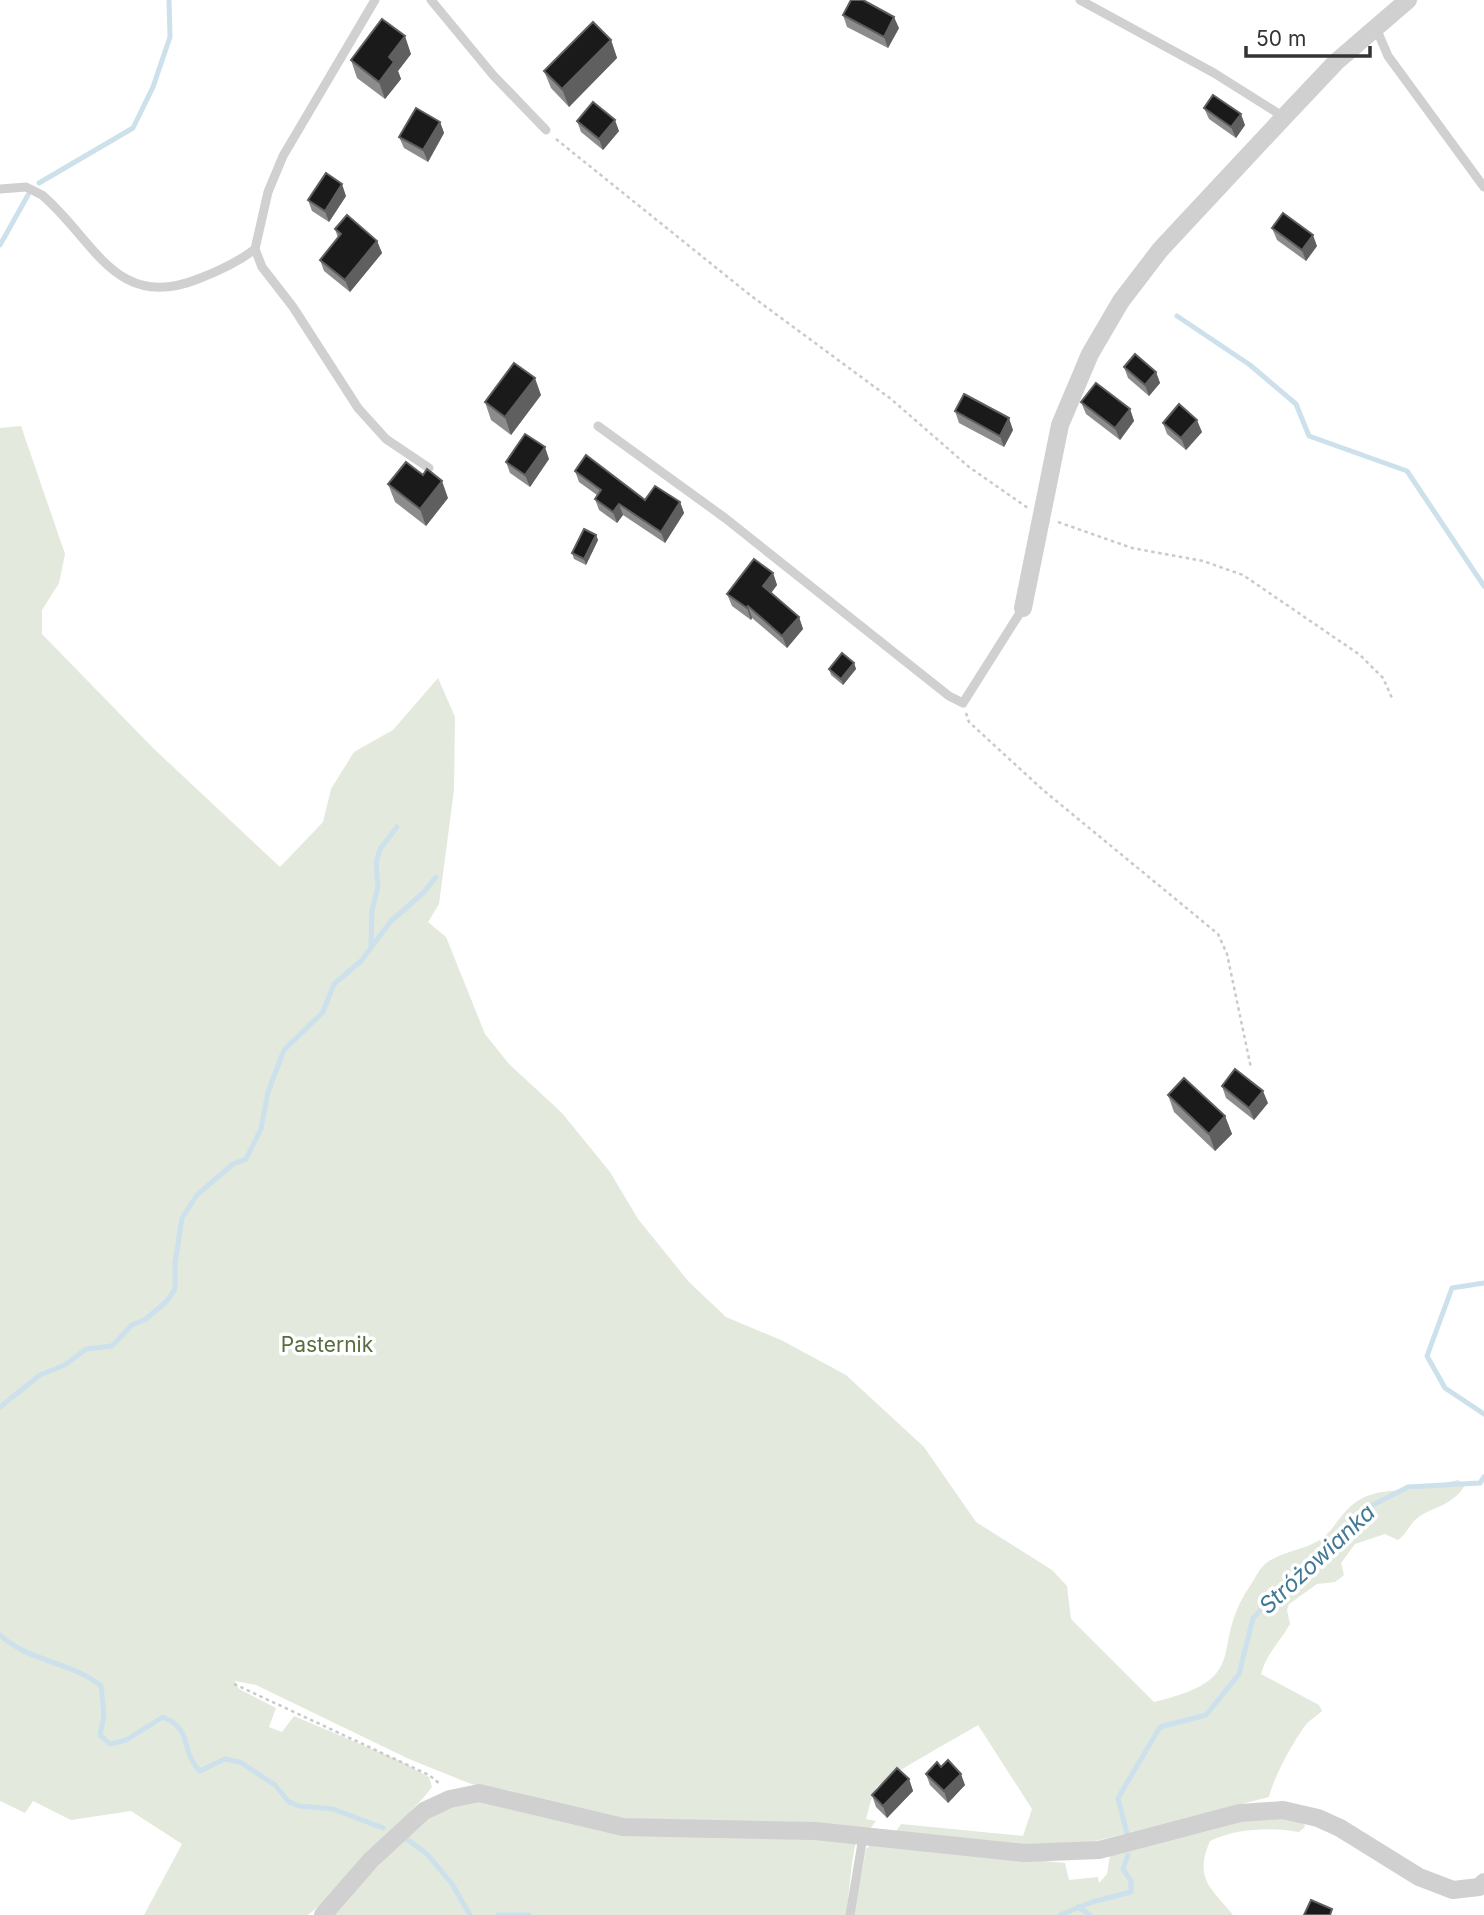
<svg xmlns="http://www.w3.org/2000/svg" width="1484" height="1915" font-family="Inter,sans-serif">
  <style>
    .green { fill: #e3e9dc }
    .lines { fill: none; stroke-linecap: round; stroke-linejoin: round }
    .stream { stroke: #cce1eb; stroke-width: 5 }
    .path { stroke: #cacaca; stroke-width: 2.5; stroke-dasharray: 3.5 3.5; stroke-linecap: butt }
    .lane { stroke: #d0d0d0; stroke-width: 9 }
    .street { stroke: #d0d0d0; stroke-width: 18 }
    .wall { fill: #8c8c8c }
    .shaded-wall { fill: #5f5f5f }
    .building { fill: #1a1a1a; stroke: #5f5f5f; stroke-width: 2 }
    .labels { text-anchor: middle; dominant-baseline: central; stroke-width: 7; stroke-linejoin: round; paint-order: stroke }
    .park-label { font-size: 21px; fill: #586e40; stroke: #fff }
    .water-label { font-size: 23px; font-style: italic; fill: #417994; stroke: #fff }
  </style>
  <rect width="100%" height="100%" fill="#fff"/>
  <g class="green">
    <path d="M21,426l44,128 -6,29 -17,27v24l111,114 127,119 43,-45 8,-33 23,-37 39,-22 45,-52 17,39 -1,73 -15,114 -11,18 18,15 39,97 24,30 53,49 48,59 28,47 51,63 37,35 55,23 65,35 78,72 52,75 76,48 15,16 4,33 83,83c102,-24 53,-53 96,-116 4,-6 9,-17 15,-22 13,-11 34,-13 49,-21 18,-8 23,-25 37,-37 23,-20 49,-13 76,-19 10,-2 20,-5 31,-7l7,5c-11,19 -28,21 -45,31 -10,6 -12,17 -22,24l-13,-6 -30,10 -14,19 3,12 -9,7 -18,2 -28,20 -2,6 3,14c-10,18 -24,30 -29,50l58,31 3,6c-6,6 -13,9 -17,15 -11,14 -33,55 -36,71l-193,49 -42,2 -139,-15 6,-9 122,12 9,-27 -54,-84c-16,10 -97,54 -102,63 -5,9 -7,21 -10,31l10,2 -7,9 -245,-11 -66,-13 -46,-15 -41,-7 -62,-25 -153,-74 -21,-4 4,8 37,19 -7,19 13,5 12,-16 106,45 29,16 3,10 -8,10 -92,98 -24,20h-164l38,-71 -51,-33 -60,9 -38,-19 -8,12 -25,-12v-1373z"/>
    <path d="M472,1800l69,15 315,27c-6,25 -6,48 -10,73h-514l87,-93z"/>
    <path d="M1261,1816l42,4 2,7 -6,5c-29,-5 -62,-4 -89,9 -16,37 0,46 23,74h-379l12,-66 6,-5 193,19 4,17 29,-3 1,6 8,-9 3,-19z"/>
  </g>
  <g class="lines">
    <g class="stream">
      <path d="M39,183l94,-55 20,-41 17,-50 -1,-37"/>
      <path d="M0,245l28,-50"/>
      <path d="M1177,316l73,49 46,39 13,32 98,35 77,115"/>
      <path d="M371,947l1,-37 6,-23 -2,-24 4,-14 17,-22"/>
      <path d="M1484,1283l-32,5 -25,68 18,32 39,26"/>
      <path d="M0,1407l40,-32 25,-10 21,-16 26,-3 20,-21 14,-6 21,-18 8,-12v-25l7,-46 15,-23 36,-31 13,-5 15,-30 7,-37 16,-42 39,-38 11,-28 27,-23 30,-40 33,-29 12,-15"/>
      <path d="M0,1635c29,27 70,26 101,51l3,29 -4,20 10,9 16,-4 37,-23c31,13 17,35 37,54l25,-12 15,3 35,23 14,17 10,4 34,3 50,19"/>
      <path d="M1127,1834l-9,-36 42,-71 46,-12 33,-41 14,-56 61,-62 57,-50 37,-19 72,-4 4,-6"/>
      <path d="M404,1837l24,18 24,29 18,31"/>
      <path d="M1078,1907l12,8"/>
      <path d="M498,1915h31"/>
      <path d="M1060,1915l32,-13 39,-10v-11l-8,-12 5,-14"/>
    </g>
    <g class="path">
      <path d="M556,139l194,156 141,104 78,68 59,41"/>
      <path d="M1058,522l74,26 71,13 40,14 117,80 23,23 9,20"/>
      <path d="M966,713l3,9 74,68 175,144 9,20 24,114"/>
      <path d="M234,1684l195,91 11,9"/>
    </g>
    <g class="lane">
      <path d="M375,0l-92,156 -15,36 -13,57 7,18 31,40 65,101 28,31 43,29"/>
      <path d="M431,0l62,75 53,55"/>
      <path d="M1080,0l134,73 70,44"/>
      <path d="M1376,28l12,28 96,131"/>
      <path d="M0,189l26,-2 16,8c53,45 73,117 156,84 21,-8 39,-16 57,-30"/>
      <path d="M598,426l127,92 224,178 14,7 60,-95"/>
      <path d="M850,1915l13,-78"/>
    </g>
    <g class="street">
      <path d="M1023,608l37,-183 30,-71 31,-53 39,-51 124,-133 52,-55 72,-62"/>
      <path d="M323,1915l48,-55 53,-49 26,-12 29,-6 144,34 192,4 209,22 75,-3 141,-37 43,-3 35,8 22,10 79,49 34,13 26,-3 5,-5"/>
    </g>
  </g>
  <g class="wall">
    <path d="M843,15l56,13 -11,20 -41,-21z"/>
    <path d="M611,40l6,18 -48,49 -18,-19 -7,-17z"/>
    <path d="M411,54l-13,17 3,8 -16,20 -28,-21 -6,-18z"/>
    <path d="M1204,108l41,17 -9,13 -27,-19z"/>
    <path d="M577,121l42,10 -16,19 -22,-18z"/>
    <path d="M440,122l4,11 -16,29 -24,-14 -5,-11z"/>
    <path d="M346,196l-17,26 -17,-11 -4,-11z"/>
    <path d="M1272,228l45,18 -11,15 -29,-21z"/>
    <path d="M335,229l42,12 5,12 -32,39 -26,-21 -4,-11 18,-22z"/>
    <path d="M1124,367l32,5 4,11 -11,13 -21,-18z"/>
    <path d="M541,395l-30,40 -20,-15 -6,-18z"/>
    <path d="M1081,402l49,7 4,12 -14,19 -34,-26z"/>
    <path d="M955,411l58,19 -9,17 -45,-24z"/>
    <path d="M1163,423l39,9 -16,18 -19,-16z"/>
    <path d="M549,459l-19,28 -20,-14 -4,-11z"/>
    <path d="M575,471l70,29 35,2 4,11 -19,30 -42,-28 -6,8 -18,-13 -4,-11 2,-4 -18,-13z"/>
    <path d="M388,484l60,14 -22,28 -31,-24z"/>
    <path d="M596,535l2,5 -12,25 -12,-6 -2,-6z"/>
    <path d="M773,573l4,12 -6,8 28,24 4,12 -16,19 -35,-30 -1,2 -19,-14 -5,-12z"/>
    <path d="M854,663l2,6 -13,16 -12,-10 -2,-6z"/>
    <path d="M1222,1086l46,17 -14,17 -28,-22z"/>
    <path d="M1168,1095l57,21 7,18 -17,17 -41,-39z"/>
    <path d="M941,1767l24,18 -17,18 -18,-18 -4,-11z"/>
    <path d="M909,1779l4,12 -26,27 -11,-11 -4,-12z"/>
  </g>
  <g class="shaded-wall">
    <path d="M894,17l5,11 -11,20 -4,-11z"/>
    <path d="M405,36l6,18 -13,17 3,8 -16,20 -6,-17 10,-25z"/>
    <path d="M611,40l6,18 -48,49 -7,-18z"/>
    <path d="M1241,114l4,11 -9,13 -5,-11z"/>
    <path d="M615,120l4,11 -16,19 -4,-11z"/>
    <path d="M440,122l4,11 -16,29 -5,-12z"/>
    <path d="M342,184l4,12 -17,26 -4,-11z"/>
    <path d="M1313,235l4,11 -11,15 -4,-11z"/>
    <path d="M377,241l5,12 -32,39 -5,-12z"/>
    <path d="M1156,372l4,11 -11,13 -4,-11z"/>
    <path d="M535,378l6,17 -30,40 -6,-18z"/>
    <path d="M1130,409l4,12 -14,19 -5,-12z"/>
    <path d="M1009,418l4,12 -9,17 -4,-11z"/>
    <path d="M1197,420l5,12 -16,18 -5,-12z"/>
    <path d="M545,447l4,12 -19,28 -5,-12z"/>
    <path d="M442,481l6,17 -22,28 -6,-17z"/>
    <path d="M680,502l4,11 -19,30 -4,-11z"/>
    <path d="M619,504l4,11 -6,8 -4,-11z"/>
    <path d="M596,535l2,5 -12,25 -2,-6z"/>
    <path d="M773,573l4,12 -9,12 -5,-11z"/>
    <path d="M748,606l4,12 -1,2 -4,-12z"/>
    <path d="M799,617l4,12 -16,19 -5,-12z"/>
    <path d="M854,663l2,6 -13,16 -2,-6z"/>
    <path d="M1263,1091l5,12 -14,17 -5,-12z"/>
    <path d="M1225,1116l7,18 -17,17 -6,-17z"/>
    <path d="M961,1774l4,11 -17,18 -4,-12z"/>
    <path d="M909,1779l4,12 -26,27 -4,-12z"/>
  </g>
  <g class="building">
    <path d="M851,0h12l31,17 -10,20 -41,-22z"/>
    <path d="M382,19l23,17 -16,21 5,5 -15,20 -28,-22z"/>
    <path d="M593,22l18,18 -49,49 -18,-18z"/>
    <path d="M1213,95l28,19 -10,13 -27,-19z"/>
    <path d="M593,102l22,18 -16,19 -22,-18z"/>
    <path d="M416,108l24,14 -17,28 -24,-13z"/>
    <path d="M326,173l16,11 -17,27 -17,-11z"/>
    <path d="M1283,213l30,22 -11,15 -30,-22z"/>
    <path d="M347,215l30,26 -32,39 -25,-20 21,-26 -6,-5z"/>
    <path d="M1135,354l21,18 -11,13 -21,-18z"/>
    <path d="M514,363l21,15 -30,39 -20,-15z"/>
    <path d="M1096,383l34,26 -15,19 -34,-26z"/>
    <path d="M964,394l45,24 -9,18 -45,-25z"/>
    <path d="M1179,404l18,16 -16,18 -18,-15z"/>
    <path d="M525,434l20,13 -20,28 -19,-13z"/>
    <path d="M586,455l59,45 10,-14 25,16 -19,30 -42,-28 -6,8 -18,-13 6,-9 -26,-19z"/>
    <path d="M406,462l17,13 4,-6 15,12 -22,28 -32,-25z"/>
    <path d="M584,529l12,6 -12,24 -12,-6z"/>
    <path d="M754,559l19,14 -10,13 36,31 -17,19 -34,-30 -1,2 -20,-14z"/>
    <path d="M842,653l12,10 -13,16 -12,-10z"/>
    <path d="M1235,1069l28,22 -14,17 -27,-22z"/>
    <path d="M1184,1078l41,38 -16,18 -41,-39z"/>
    <path d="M948,1760l13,14 -17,17 -18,-17 11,-12 4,5z"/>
    <path d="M897,1768l12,11 -26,27 -11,-11z"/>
    <path d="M1311,1900l21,9 -2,6h-26z"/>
  </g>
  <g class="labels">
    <g class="park-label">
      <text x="327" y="1344">Pasternik</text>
    </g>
    <g class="water-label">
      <text transform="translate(1317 1559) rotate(-43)">Stróżowianka</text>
    </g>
  </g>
  <path d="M1246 46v10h124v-10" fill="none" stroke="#333333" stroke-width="3.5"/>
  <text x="1256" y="46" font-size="21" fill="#333333" stroke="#ffffff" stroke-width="5" paint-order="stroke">50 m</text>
</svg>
